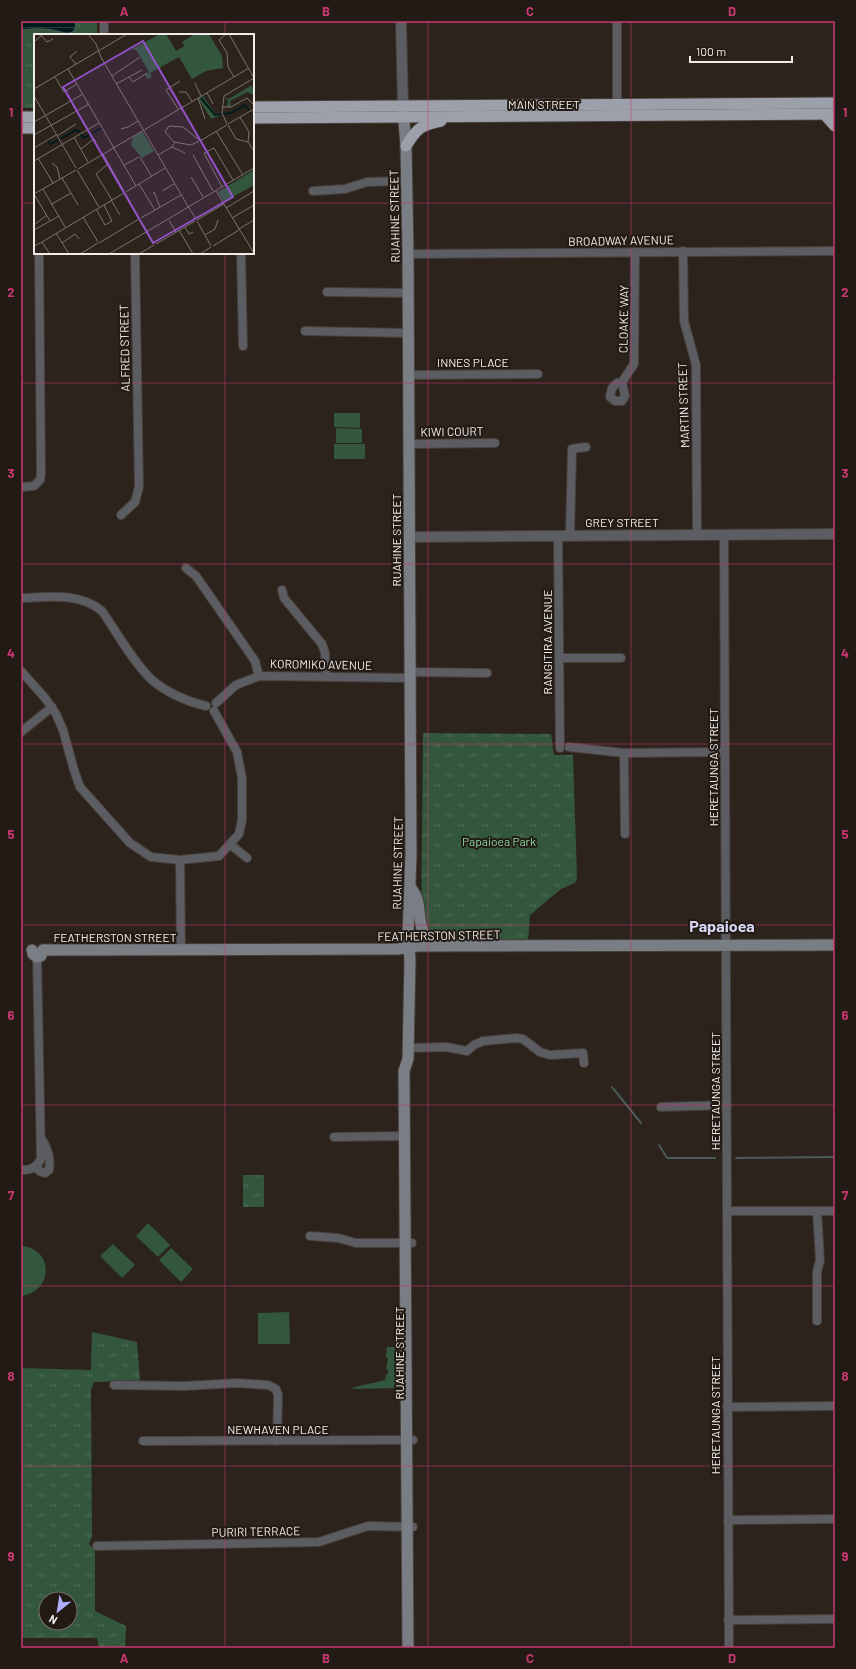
<svg xmlns="http://www.w3.org/2000/svg" width="856" height="1669" font-family="Barlow,sans-serif">
  <style>
    .grass { fill: #32573c }
    .park { fill: url(#park-tufts); fill-rule: evenodd }
    .water { fill: url(#water-rules); stroke: #495a58 }
    .lines { fill: none; stroke-linecap: round; stroke-linejoin: round }
    .stream { stroke: #495a58; stroke-width: 2 }
    .minor-casing { stroke: #483f39; stroke-width: 10 }
    .tertiary-casing { stroke: #483f39; stroke-width: 12 }
    .secondary-casing { stroke: #483f39; stroke-width: 13 }
    .trunk-casing { stroke: #483f39; stroke-width: 13 }
    .minor { stroke: #5b5d62; stroke-width: 8 }
    .tertiary { stroke: #5b5d62; stroke-width: 10 }
    .secondary { stroke: #797d84; stroke-width: 11 }
    .trunk { stroke: #9ca0ab; stroke-width: 11 }
    .grid { fill: none; stroke: #c93870; stroke-width: 1; stroke-opacity: 0.55 }
    .labels { text-anchor: middle; dominant-baseline: central; stroke-width: 4; stroke-linejoin: round; paint-order: stroke }
    .street-label { font-size: 12px; fill: #f2ece8; stroke: #221a14 }
    .park-label { font-size: 12px; fill: #8adca0; stroke: #221a14 }
    .district-label { font-size: 16px; font-weight: bold; fill: #d5d5f3; stroke: #221a14 }
    .inset-river { fill: none; stroke: #001b1b; stroke-width: 2 }
    .inset-road { fill: none; stroke: #7b736e; stroke-width: 1 }
    .view { fill: #9352c7; fill-opacity: 0.15; stroke: #9352c7; stroke-width: 2 }
    .inset-edge { fill: none; stroke: #f2ece8; stroke-width: 2 }
    .neatline { fill: none; stroke: #c93870; stroke-width: 1.5 }
    .grid-label { font-size: 13px; text-anchor: middle; font-weight: bold; fill: #c93870 }
  </style>
  <defs>
    <pattern id="park-tufts" width="24" height="20" patternUnits="userSpaceOnUse"><rect width="24" height="20" fill="#32573c"/><path d="M3 7l-1-3M5 7V3M7 7l1-3M15 17l-1-3M17 17v-4M19 17l1-3" fill="none" stroke="#506f58"/></pattern>
    <pattern id="water-rules" width="6" height="5" patternUnits="userSpaceOnUse"><rect width="6" height="5" fill="#001b1b"/><path d="M0 2.5h6" fill="none" stroke="#263c3c"/></pattern>
  </defs>
  <rect width="100%" height="100%" fill="#2c231d"/>
  <g class="grass">
    <path d="M334,413h26v15l-26,-1z"/>
    <path d="M336,428l26,1v14h-26z"/>
    <rect x="334" y="444" width="31" height="15"/>
    <path d="M148,1223l22,22 -12,12 -22,-21z"/>
    <path d="M113,1244l22,21 -13,13 -22,-22z"/>
    <path d="M21,1246c33,2 33,46 0,50z"/>
    <path d="M171,1248l22,21 -12,13 -22,-22z"/>
    <path d="M289,1312l1,32h-32v-31z"/>
    <path d="M387,1347h13l-1,41 -48,1c10,-5 22,-5 34,-9l1,-6h2v-4l-2,-1 2,-11 -2,-1z"/>
  </g>
  <g class="park">
    <path d="M21,21h76v14h-62v73h-14z"/>
    <path d="M423,733l128,1 3,21h19l4,123 -2,5 -14,6 -31,26 -2,26 -107,1z"/>
    <rect x="243" y="1175" width="21" height="32"/>
    <path d="M92,1332l45,10 3,39 -46,1 -3,8 1,146 -3,8 6,6v61l31,15 -1,22 -26,-1 -2,-9h-76v-270l70,2zM46,1599h24v24h-24z"/>
  </g>
  <path class="water" d="M21,21h53l2,5 -3,6 -6,2c-15,-6 -30,-6 -46,-4z"/>
  <g class="lines">
    <g class="stream">
      <path d="M612,1087l29,36"/>
      <path d="M659,1145l8,13h48"/>
      <path d="M736,1158l99,-1"/>
    </g>
    <defs>
      <g id="minor">
        <path d="M104,21v14"/>
        <path d="M617,21v83"/>
        <path d="M313,191l32,-2 22,-7 39,-1"/>
        <path d="M683,251l1,70 12,44 1,170"/>
        <path d="M241,253l2,93"/>
        <path d="M408,254l427,-3"/>
        <path d="M327,292l81,1"/>
        <path d="M305,331l103,2"/>
        <path d="M409,375l129,-1"/>
        <path d="M622,382l3,14 -3,5h-7l-5,-4 2,-9 5,-5 5,-1 12,-18 1,-112"/>
        <path d="M410,444l85,-1"/>
        <path d="M21,487l13,-1 6,-6 1,-6 -2,-221"/>
        <path d="M121,515l14,-13 4,-15 -4,-234"/>
        <path d="M724,534l5,1114"/>
        <path d="M558,535l2,213"/>
        <path d="M570,535l2,-86 14,-2"/>
        <path d="M186,568l10,8 59,85 4,15"/>
        <path d="M282,590l2,8 38,46 3,9 1,24"/>
        <path d="M21,598c28,-1 58,-6 81,13 14,20 31,51 49,68 14,13 37,23 55,27"/>
        <path d="M559,658h62"/>
        <path d="M21,671l24,27 11,16 7,16 11,40 6,17 50,56 21,14 29,3 39,-4 20,-22 3,-14v-42l-5,-26 -23,-41"/>
        <path d="M410,672l77,1"/>
        <path d="M216,703l20,-18 23,-9 151,2"/>
        <path d="M21,732l31,-25"/>
        <path d="M569,747l55,6 101,-1"/>
        <path d="M624,753l1,81"/>
        <path d="M231,845l16,13"/>
        <path d="M180,860l1,89"/>
        <path d="M407,1048l39,-1 21,4 7,-6 9,-4 33,-3 7,1 17,13 10,3 33,-2 1,10"/>
        <path d="M661,1107l66,-2"/>
        <path d="M334,1137l71,-1"/>
        <path d="M37,1166l2,5 6,2 4,-3c2,-13 -1,-22 -8,-32"/>
        <path d="M21,1170c10,0 15,-2 20,-11l-4,-202"/>
        <path d="M727,1211h108"/>
        <path d="M310,1236l28,2 18,5h56"/>
        <path d="M817,1321v-49l3,-12 -3,-49"/>
        <path d="M114,1385l71,1 51,-3 32,2 8,4 2,6 -1,46"/>
        <path d="M727,1407l108,-1"/>
        <path d="M143,1441l270,-1"/>
        <path d="M728,1520l107,-1"/>
        <path d="M97,1546l222,-4 49,-16 45,1"/>
        <path d="M728,1620l107,-1"/>
      </g>
      <g id="tertiary">
        <path d="M401,21l2,85"/>
        <path d="M409,537l426,-3"/>
      </g>
      <g id="secondary">
        <path d="M403,109l3,37 2,108 3,601 -3,81 2,24 -2,99 -4,12 4,577"/>
        <path d="M411,888c3,4 6,9 7,15 3,18 0,35 22,42"/>
        <path d="M32,950l1,4 4,3 4,-1 2,-6"/>
        <path d="M43,950l355,-1 20,-3 417,-1"/>
      </g>
      <g id="trunk">
        <path d="M253,107l582,-4"/>
        <path d="M825,115l10,11"/>
        <path d="M21,117h14"/>
        <path d="M253,118l582,-4"/>
        <path d="M21,128h14"/>
        <path d="M406,146c11,-18 15,-21 35,-25"/>
      </g>
    </defs>
    <use href="#minor" class="minor-casing"/>
    <use href="#tertiary" class="tertiary-casing"/>
    <use href="#secondary" class="secondary-casing"/>
    <use href="#trunk" class="trunk-casing"/>
    <use href="#minor" class="minor"/>
    <use href="#tertiary" class="tertiary"/>
    <use href="#secondary" class="secondary"/>
    <use href="#trunk" class="trunk"/>
  </g>
  <path class="grid" d="M225,21v14M428,21v1627M631,21v1627M21,203h14M253,203h582M225,253v1395M21,383h814M21,564h814M21,744h814M21,925h814M21,1105h814M21,1286h814M21,1466h814"/>
  <g class="labels">
    <g class="street-label">
      <text x="544" y="104">MAIN STREET</text>
      <text transform="translate(394 216) rotate(-91)">RUAHINE STREET</text>
      <text transform="translate(621 240) rotate(-1)">BROADWAY AVENUE</text>
      <text transform="translate(623 319) rotate(-89)">CLOAKE WAY</text>
      <text transform="translate(124 348) rotate(-91)">ALFRED STREET</text>
      <text x="473" y="362">INNES PLACE</text>
      <text transform="translate(683 405) rotate(-92)">MARTIN STREET</text>
      <text transform="translate(452 431) rotate(-1)">KIWI COURT</text>
      <text x="622" y="522">GREY STREET</text>
      <text transform="translate(396 540) rotate(-90)">RUAHINE STREET</text>
      <text transform="translate(547 642) rotate(-90)">RANGITIRA AVENUE</text>
      <text transform="translate(321 664) rotate(1)">KOROMIKO AVENUE</text>
      <text transform="translate(713 767) rotate(-90)">HERETAUNGA STREET</text>
      <text transform="translate(397 863) rotate(-89)">RUAHINE STREET</text>
      <text transform="translate(439 935) rotate(-1)">FEATHERSTON STREET</text>
      <text x="115" y="937">FEATHERSTON STREET</text>
      <text transform="translate(715 1091) rotate(-90)">HERETAUNGA STREET</text>
      <text transform="translate(399 1353) rotate(-90)">RUAHINE STREET</text>
      <text transform="translate(715 1415) rotate(-90)">HERETAUNGA STREET</text>
      <text x="278" y="1429">NEWHAVEN PLACE</text>
      <text transform="translate(256 1531) rotate(-1)">PURIRI TERRACE</text>
    </g>
    <g class="park-label">
      <text x="499" y="841">Papaioea Park</text>
    </g>
    <g class="district-label">
      <text x="722" y="925">Papaioea</text>
    </g>
  </g>
  <g transform="translate(34 34)">
    <rect width="220" height="220" fill="#2c231d"/>
    <path d="M126,0h6l10,17 8,-5 3,5 -5,-9 13,-8h14l13,22 1,12 -17,3 -14,8 -13,-22 -29,16 2,4 -5,2 -2,-4 4,-3 -12,-21 -5,-2zM218,51l2,10 -7,-3 -17,9 1,5 -4,1 1,-7 -4,-3 5,2zM169,62l12,17 6,2 -10,4 -13,-21zM108,97l12,20 -12,7 -11,-13 2,-8zM220,136v15l-30,17 -6,-10z" fill="#32573c"/>
    <path class="inset-river" d="M167,64l14,17 6,-1M189,80l8,-1 14,-8 4,5M47,100l3,4 17,-10M26,105l16,-9 4,2M14,107l3,3 7,-4"/>
    <path class="inset-road" d="M6,0l7,8 6,-3M54,0l8,10 6,16M192,0l-7,6 8,13 1,14 6,10M195,0l25,44M0,8l9,-8M68,25l87,149M42,30l-6,-7 7,-6M34,35l68,117M78,42l28,-19M21,43l9,15 13,-8M95,43l4,5 14,-9M161,49l6,13M82,50l26,-14M0,55l93,-55M145,58h7l6,9M173,59l6,11M0,62l42,72M164,64l7,21M188,73h9l16,-9 7,7M144,75l-12,-19 14,-9M206,83l9,15 -1,10M0,88l49,-28M193,90l-5,-11 2,-17 30,-18M194,90l26,-15M194,91l8,14 12,3 6,9M135,92l14,1 16,13M135,92l-4,6 9,10M87,95l7,-2 10,-6M182,97l27,44M0,101l55,-31M23,102l19,-12M40,103l14,25M166,107l27,-16M140,108l17,3 8,-4M138,113l13,6M0,114l22,-13M47,115l13,-10 2,2M69,120l21,37M124,121l14,-8 3,-5M159,121l20,36M106,123l12,20M4,124l15,25M0,127l65,-38M18,129l5,4 3,12M74,130l-12,10 16,26M90,131l15,-8M44,135l171,-101M43,136l22,37M157,143l12,20M28,144l16,27M105,150l16,26M188,153l-18,-34 10,-5 19,32M9,155l22,38M128,157l12,-7M182,157l38,62M92,158l39,-24M91,159l14,25M0,160l16,27M0,160l42,-24M120,160v-2l6,15M77,166l9,15M18,170l19,-11M155,174l7,11M192,174l28,-17M62,175l9,16 7,-4 -8,-16M49,183l15,25M107,184l40,-23M198,184l22,-13M106,186l7,11M135,186l7,12M163,186l27,-16M163,187l14,25M0,191l13,-10M151,193l4,7 4,-2M205,195l15,-9M0,196l25,-14M145,196l14,24M113,198l7,12M22,199l13,21M171,201l10,-6 3,-9M8,208l82,-49M28,209l13,-9 4,5M65,209l40,-24M122,210l39,-23M0,212l8,-4 8,12M179,212l26,-16M46,220l18,-11M75,220l145,-86M105,220l15,-9M166,220l11,-7"/>
    <path class="view" d="M109,7l90,156 -80,46 -90,-156z"/>
    <rect width="220" height="220" class="inset-edge"/>
  </g>
  <rect width="856" height="1669" fill="none" stroke="#221a14" stroke-width="44"/>
  <g transform="translate(58 1611) rotate(210)"><circle r="19" fill="#221a14" stroke="#756e69"/>
  <path d="M0-3L7 15L0 10L-7 15Z" fill="#b0aefa"/>
  <text y="-6" font-size="11" font-weight="bold" text-anchor="middle" fill="#f2ece8">N</text>
  </g>
  <path d="M690 56v6h102v-6" fill="none" stroke="#f2ece8" stroke-width="2"/>
  <text x="696" y="56" font-size="12" fill="#f2ece8" stroke="#221a14" stroke-width="3" paint-order="stroke">100 m</text>
  <rect x="22" y="22" width="812" height="1625" class="neatline"/>
  <g class="grid-label">
    <text x="124" y="16">A</text>
    <text x="326" y="16">B</text>
    <text x="530" y="16">C</text>
    <text x="732" y="16">D</text>
    <text x="11" y="117">1</text>
    <text x="845" y="117">1</text>
    <text x="11" y="297">2</text>
    <text x="845" y="297">2</text>
    <text x="11" y="478">3</text>
    <text x="845" y="478">3</text>
    <text x="11" y="658">4</text>
    <text x="845" y="658">4</text>
    <text x="11" y="839">5</text>
    <text x="845" y="839">5</text>
    <text x="11" y="1020">6</text>
    <text x="845" y="1020">6</text>
    <text x="11" y="1200">7</text>
    <text x="845" y="1200">7</text>
    <text x="11" y="1381">8</text>
    <text x="845" y="1381">8</text>
    <text x="11" y="1561">9</text>
    <text x="845" y="1561">9</text>
    <text x="124" y="1663">A</text>
    <text x="326" y="1663">B</text>
    <text x="530" y="1663">C</text>
    <text x="732" y="1663">D</text>
  </g>
</svg>
